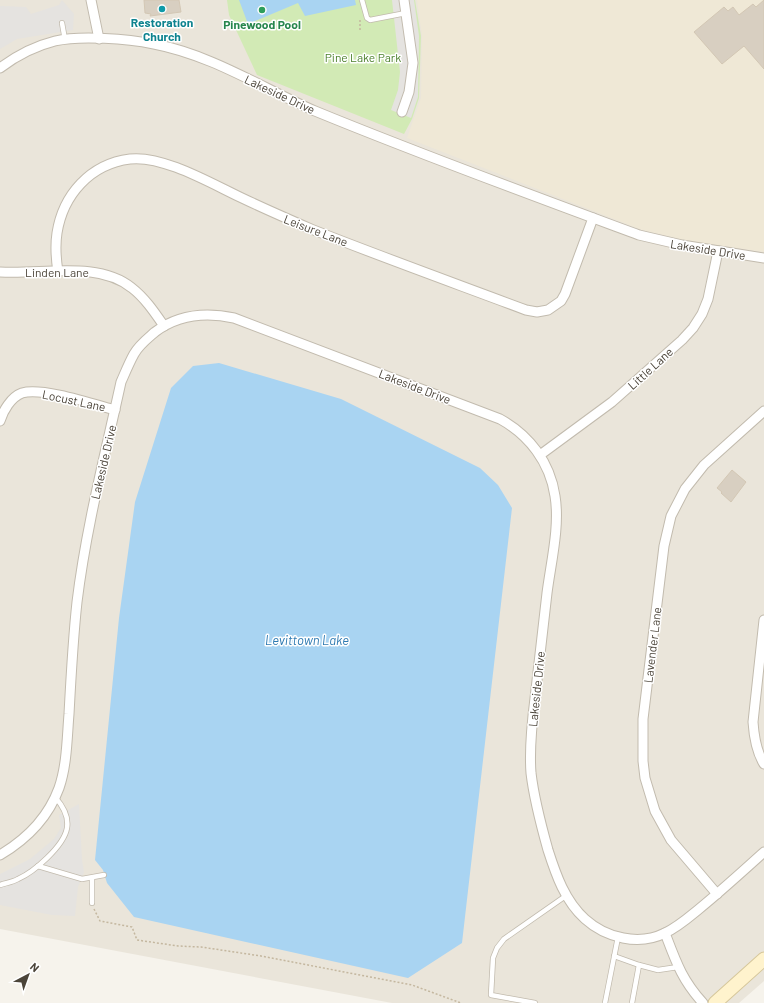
<svg xmlns="http://www.w3.org/2000/svg" width="764" height="1003" font-family="Barlow,sans-serif">
  <style>
    .residential { fill: #eae5da }
    .education { fill: #efe8d6 }
    .green { fill: #d2eab5 }
    .parking { fill: #e5e3e0 }
    .water { fill: #a9d4f2 }
    .building { fill: #d8cfc1; stroke: #d3c7b4 }
    .lines { fill: none; stroke-linecap: round; stroke-linejoin: round }
    .service-casing { stroke: #c2bbae; stroke-width: 6 }
    .minor-casing { stroke: #c2bbae; stroke-width: 11 }
    .secondary-casing { stroke: #d6c79b; stroke-width: 15 }
    .path { stroke: #c4b79f; stroke-width: 1.5; stroke-dasharray: 2 2; stroke-linecap: butt }
    .service { stroke: #fff; stroke-width: 4.5 }
    .minor { stroke: #fff; stroke-width: 9 }
    .secondary { stroke: #fff3cd; stroke-width: 13 }
    .culture-dot { fill: #0f9aa8; stroke: #fff; stroke-width: 1.5 }
    .leisure-dot { fill: #2e9e5b; stroke: #fff; stroke-width: 1.5 }
    .labels { text-anchor: middle; dominant-baseline: central; stroke-width: 3; stroke-linejoin: round; paint-order: stroke }
    .culture-label { font-size: 12px; font-weight: bold; fill: #0d838f; stroke: #fff }
    .leisure-label { font-size: 12px; font-weight: bold; fill: #27864d; stroke: #fff }
    .park-label { font-size: 12px; fill: #4a7f2a; stroke: #fff }
    .street-label { font-size: 12px; fill: #4b4439; stroke: #fff }
    .water-label { font-size: 13px; font-style: italic; fill: #2e7ab2; stroke: #fff }
  </style>
  <rect width="100%" height="100%" fill="#f6f3ec"/>
  <path class="residential" d="M0,0h764v981l-25,22h-347l-392,-74z"/>
  <path class="education" d="M417,0h347v252l-75,-11 -47,-11 -235,-92 14,-40 1,-62z"/>
  <path class="green" d="M227,0h188l6,36 -2,62 -7,21 -8,15 -147,-59 -28,-60z"/>
  <g class="parking">
    <path d="M62,0l12,14 -1,16 -56,9 -17,10v-43l26,1 5,7 28,-9z"/>
    <path d="M392,0h22l5,36 -1,61 -7,21 -20,-8 7,-20 2,-18z"/>
    <path d="M79,804l3,56 2,12 -6,15 -3,29 -23,-1 -52,-10v-31l30,-15 24,-20 7,-11 -2,-13z"/>
  </g>
  <g class="water">
    <path d="M239,0h116l1,5 -51,11 -7,-13 -50,21z"/>
    <path d="M219,363l122,36 139,69 18,17 14,23 -50,435 -54,35 -274,-61 -27,-34 -4,-13 -8,-10 24,-242 16,-116 36,-114 22,-22z"/>
  </g>
  <g class="building">
    <path d="M144,0h35l2,12 -31,4 1,-2 -6,-1z"/>
    <path d="M764,0v69l-20,-23 -22,18 -28,-32 30,-25 4,4 5,-4 6,8 14,-11 3,3z"/>
    <path d="M732,470l14,12 -15,20 -10,-9 1,-1 -5,-4z"/>
  </g>
  <g class="lines">
    <defs>
      <g id="service">
        <path d="M362,0l5,18 3,2 36,-7"/>
        <path d="M62,23l3,17"/>
        <path d="M38,866l44,13 22,-4"/>
        <path d="M92,878v25"/>
        <path d="M0,885c6,-2 13,-3 18,-6 16,-7 46,-33 49,-51 2,-12 -4,-22 -12,-31"/>
        <path d="M614,956l25,9 19,5 20,-3"/>
        <path d="M535,1003l-44,-8 2,-37 4,-10 7,-9 63,-44"/>
        <path d="M605,1003l13,-66"/>
        <path d="M632,1003l7,-38"/>
      </g>
      <g id="minor">
        <path d="M91,0l8,39"/>
        <path d="M0,68c16,-12 35,-22 55,-27 26,-6 73,-2 99,3 58,11 108,44 161,67 107,44 216,84 324,124l43,10 82,13"/>
        <path d="M402,112l7,-20 4,-29 -9,-63"/>
        <path d="M0,272c41,3 98,-12 132,16 13,10 23,25 32,38"/>
        <path d="M58,272c-2,-13 -3,-26 -1,-39 6,-38 33,-69 73,-74 33,-4 82,25 112,39 23,11 46,21 69,31 71,28 143,54 215,81l11,2 11,-2 13,-9 4,-7 28,-76"/>
        <path d="M0,421c3,-10 11,-24 22,-28 20,-6 71,11 93,17"/>
        <path d="M540,455l72,-53 70,-62 11,-12 9,-14 6,-15 10,-48"/>
        <path d="M764,620l-11,102c1,15 3,29 11,42"/>
        <path d="M0,855c27,-16 48,-37 59,-67 8,-23 8,-50 10,-74 2,-38 4,-75 8,-112 9,-74 28,-147 44,-220 4,-9 8,-19 13,-28 5,-9 13,-15 21,-22 24,-18 51,-20 79,-14l266,101c29,16 50,43 55,77 5,30 -4,66 -8,97 -4,35 -8,70 -12,105 -3,24 -6,50 -4,75 3,26 10,52 17,77 8,25 17,51 37,69 21,19 54,27 80,14 13,-6 23,-15 34,-24 22,-18 44,-38 65,-57"/>
        <path d="M717,894l-46,-54 -16,-29 -10,-33 -2,-17v-42l21,-173 7,-30 14,-27 19,-24 60,-54"/>
        <path d="M665,933c11,29 17,47 38,70"/>
      </g>
      <path id="secondary" d="M715,1003l49,-44"/>
    </defs>
    <use href="#service" class="service-casing"/>
    <use href="#minor" class="minor-casing"/>
    <use href="#secondary" class="secondary-casing"/>
    <g class="path">
      <path d="M360,20v11"/>
      <path d="M94,909l6,12 32,6 5,13 41,6 23,1 60,9 151,29 49,18"/>
    </g>
    <use href="#service" class="service"/>
    <use href="#minor" class="minor"/>
    <use href="#secondary" class="secondary"/>
  </g>
  <circle class="culture-dot" cx="162" cy="9" r="4"/>
  <circle class="leisure-dot" cx="262" cy="10" r="4"/>
  <g class="labels">
    <g class="culture-label">
      <text x="162" y="22">Restoration<tspan x="162" dy="14">Church</tspan></text>
    </g>
    <g class="leisure-label">
      <text x="262" y="24">Pinewood Pool</text>
    </g>
    <g class="park-label">
      <text x="363" y="57">Pine Lake Park</text>
    </g>
    <g class="street-label">
      <text transform="translate(280 94) rotate(25)">Lakeside Drive</text>
      <text transform="translate(316 230) rotate(21)">Leisure Lane</text>
      <text transform="translate(708 249) rotate(9)">Lakeside Drive</text>
      <text x="57" y="272">Linden Lane</text>
      <text transform="translate(650 368) rotate(-42)">Little Lane</text>
      <text transform="translate(415 386) rotate(21)">Lakeside Drive</text>
      <text transform="translate(74 400) rotate(12)">Locust Lane</text>
      <text transform="translate(103 462) rotate(-77)">Lakeside Drive</text>
      <text transform="translate(652 645) rotate(-83)">Lavender Lane</text>
      <text transform="translate(536 689) rotate(-84)">Lakeside Drive</text>
    </g>
    <g class="water-label">
      <text x="307" y="640">Levittown Lake</text>
    </g>
  </g>
  <g transform="translate(28 975) rotate(41)" stroke="#ffffff" stroke-width="3" paint-order="stroke">
  <path d="M0-3L7 15L0 10L-7 15Z" fill="#4b4439"/>
  <text y="-6" font-size="11" font-weight="bold" text-anchor="middle" fill="#4b4439">N</text>
  </g>
</svg>
